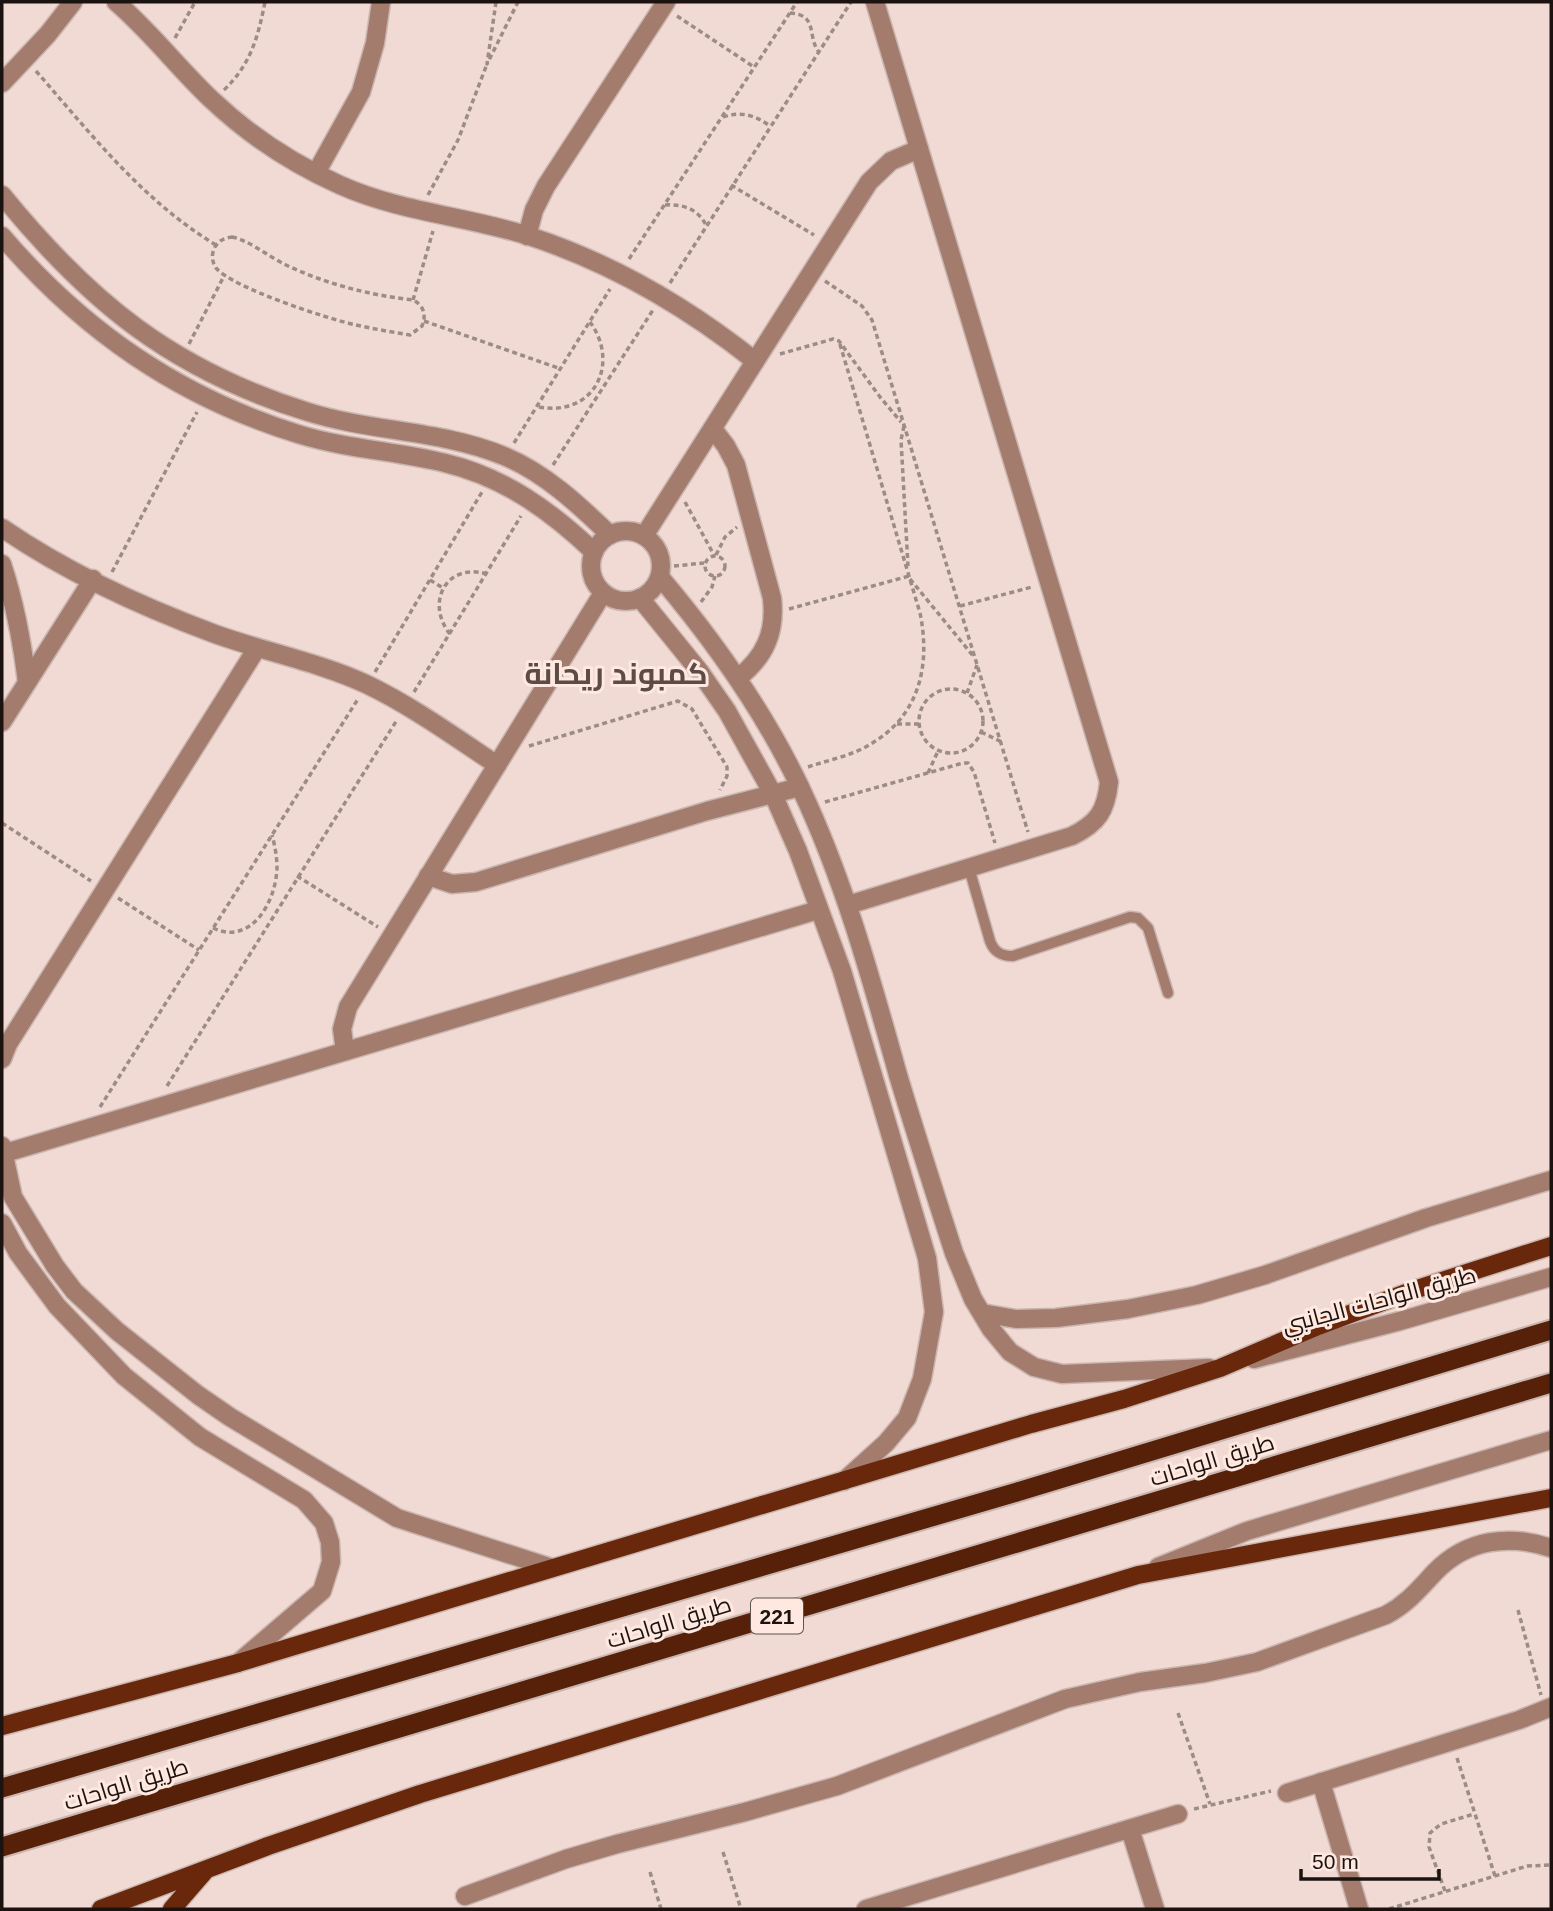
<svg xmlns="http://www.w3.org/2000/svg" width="1553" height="1911" font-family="Arial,Cairo,sans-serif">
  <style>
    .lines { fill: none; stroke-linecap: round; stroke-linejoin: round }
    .service-casing { stroke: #cab6b0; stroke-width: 13 }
    .minor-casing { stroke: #cab6b0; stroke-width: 21 }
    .tertiary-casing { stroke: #cab6b0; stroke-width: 21 }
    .primary-casing { stroke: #cab6b0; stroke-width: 21 }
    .trunk-casing { stroke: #cab6b0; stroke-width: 23 }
    .path { stroke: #9c8c86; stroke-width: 3.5; stroke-dasharray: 5 3.5; stroke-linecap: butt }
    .service { stroke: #a37c6e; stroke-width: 10 }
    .minor { stroke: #a37c6e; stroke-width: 18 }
    .tertiary { stroke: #a37c6e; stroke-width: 18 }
    .primary { stroke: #69280b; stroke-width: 18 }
    .trunk { stroke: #562009; stroke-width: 19 }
    .labels { text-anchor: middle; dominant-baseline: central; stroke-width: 6; stroke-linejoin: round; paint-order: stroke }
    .shield { fill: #fee8e0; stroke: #5e534e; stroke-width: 2 }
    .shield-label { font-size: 21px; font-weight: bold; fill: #1a1310 }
    .street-label { font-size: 23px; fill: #1a1310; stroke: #fee8e0 }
    .district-label { font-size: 30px; font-weight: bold; fill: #5d4b45; stroke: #fee8e0 }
  </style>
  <rect width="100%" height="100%" fill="#f1dad3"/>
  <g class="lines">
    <defs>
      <path id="service" d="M969,868l21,73c4,11 11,15 23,15l117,-39 8,1 10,10 20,65"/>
      <g id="minor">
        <path d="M116,2c35,30 63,67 96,98 37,35 81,64 128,85 60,27 126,31 189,51 83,27 158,71 226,125"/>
        <path d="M2,83l46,-49 25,-32"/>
        <path d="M316,173l45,-81 14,-49 6,-41"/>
        <path d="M2,195c88,108 171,175 306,217 64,20 133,18 196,44 41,17 75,49 106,79"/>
        <path d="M2,236c81,95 177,161 296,198 48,15 98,17 147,29 59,14 106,48 149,89"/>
        <path d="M527,236l7,-26 12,-24 120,-184"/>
        <path d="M713,429l13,17 10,19 36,133c4,34 -7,59 -34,80"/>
        <path d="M2,528c64,44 140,79 213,106 50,18 103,28 151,50 46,22 89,53 131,81"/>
        <circle cx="626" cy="566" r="35"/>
        <path d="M644,536l225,-354 22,-21 28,-12"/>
        <path d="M2,564c13,39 20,77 25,118"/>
        <path d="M660,577c55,65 104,134 141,212 43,91 70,189 97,286 18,60 37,119 56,178l19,46 18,30 19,23 24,15 28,7 147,-6"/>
        <path d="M640,598l60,74 27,39 46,83 25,57 44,120 85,287 7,54 -12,67 -15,39 -21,25 -42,38"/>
        <path d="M2,722l91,-143"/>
        <path d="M428,876l24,8 24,-2 231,-71 93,-24"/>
        <path d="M848,905l224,-69c26,-13 34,-25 37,-54l-234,-780"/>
        <path d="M345,1051l-3,-22 6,-22 255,-414"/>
        <path d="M2,1059l6,-15 249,-396"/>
        <path d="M2,1146l11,51 42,69 19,25 43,40 81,64 32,22 167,101 155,50"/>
        <path d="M2,1154l816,-244"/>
        <path d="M2,1223l16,30 39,53 67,70 76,61 104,63 20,23 6,19 1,20 -9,29 -84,72"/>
        <path d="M982,1313l34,6 40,-1 72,-9 69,-14 68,-20 161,-57 125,-38"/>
        <path d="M1321,1782l38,127"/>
        <path d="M1287,1793l232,-73 32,-13"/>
        <path d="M1130,1829l25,80"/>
        <path d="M465,1896l101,-37 51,-15 128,-32 92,-26 228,-87 75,-17 65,-9 52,-11 129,-47c21,-11 33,-26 49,-43 32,-33 74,-38 116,-24"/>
        <path d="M866,1909l312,-95"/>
      </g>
      <g id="tertiary">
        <path d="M1254,1359l146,-38 151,-44"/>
        <path d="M1158,1567l89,-36 304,-91"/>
      </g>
      <g id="primary">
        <path d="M2,1726l236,-63 793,-239 93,-25 96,-31 98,-42 99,-37 134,-43"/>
        <path d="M101,1909l167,-63 152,-52 718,-219 413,-77"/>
        <path d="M172,1909l32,-37"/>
      </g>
      <g id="trunk">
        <path d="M2,1788l1015,-296 534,-162"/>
        <path d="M2,1847l1549,-464"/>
      </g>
    </defs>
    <use href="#service" class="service-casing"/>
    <use href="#minor" class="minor-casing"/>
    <use href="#tertiary" class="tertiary-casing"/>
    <use href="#primary" class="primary-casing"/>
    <use href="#trunk" class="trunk-casing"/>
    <g class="path">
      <path d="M496,2l-9,62 31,-62"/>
      <path d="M790,13c28,2 17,21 28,38"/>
      <path d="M677,16l77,51"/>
      <path d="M175,38l20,-36"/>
      <path d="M36,71c56,64 107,130 180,174"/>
      <path d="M224,90c27,-26 34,-53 41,-88"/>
      <path d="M723,117c18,-6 32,-2 47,9"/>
      <path d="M731,185l83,50"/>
      <path d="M428,195l30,-55 29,-76"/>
      <path d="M665,205c17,-1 32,3 41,20"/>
      <path d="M232,237c17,3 37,20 54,28 40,19 83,30 127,35 10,5 14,14 9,26l-12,9c-18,-3 -36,-6 -54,-10 -28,-6 -123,-37 -140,-57 -4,-6 -5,-14 -1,-21 4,-7 10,-9 17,-10z"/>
      <path d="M629,259l168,-257"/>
      <path d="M825,281l37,25 10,14 156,512"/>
      <path d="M670,283l181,-281"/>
      <path d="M413,300l20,-69"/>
      <path d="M424,321l137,48"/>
      <path d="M189,344l36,-70"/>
      <path d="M780,354l53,-15 6,2 41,56 21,25"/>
      <path d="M539,407c54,10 82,-42 51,-85"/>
      <path d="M904,426l-3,14 7,126"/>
      <path d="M514,443l96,-154"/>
      <path d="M553,465l100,-155"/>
      <path d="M685,502l29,53"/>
      <path d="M716,555l9,-18 12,-10"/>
      <circle cx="715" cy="566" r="10"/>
      <path d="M674,566l30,-3"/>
      <path d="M112,572l85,-160"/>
      <path d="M910,579l64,78"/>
      <path d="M430,580l13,8"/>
      <path d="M701,602l11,-15 3,-11"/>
      <path d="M960,606l72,-19"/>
      <path d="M789,609l120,-33"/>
      <path d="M450,634c-25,-31 -4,-72 37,-60"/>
      <path d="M375,672l107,-180"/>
      <circle cx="951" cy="721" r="32"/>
      <path d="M414,692l107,-176"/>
      <path d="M967,693l10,-28"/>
      <path d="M897,724h22"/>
      <path d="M981,732l21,10"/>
      <path d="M529,746l149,-45 14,8 35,58v9l-7,14"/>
      <path d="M808,767c20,-7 43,-11 61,-22 50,-28 62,-79 51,-132l-81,-272"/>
      <path d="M928,773l10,-22"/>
      <path d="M825,802l138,-39h5l6,9 21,71"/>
      <path d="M2,823l89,58"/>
      <path d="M297,876l81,51"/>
      <path d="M118,898l81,52"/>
      <path d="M213,928c38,18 63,-26 64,-60 0,-11 -2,-22 -5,-33"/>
      <path d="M167,1086l230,-366"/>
      <path d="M100,1107l258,-408"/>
      <path d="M1518,1610l23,85"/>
      <path d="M1178,1713l32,91"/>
      <path d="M1457,1758l38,118"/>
      <path d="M1194,1809l77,-18"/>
      <path d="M723,1852l18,57"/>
      <path d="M650,1872l11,37"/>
      <path d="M1445,1891l-16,-44 1,-14 11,-9 33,-10"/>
      <path d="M1389,1909l138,-43 24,-1"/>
    </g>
    <use href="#service" class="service"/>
    <use href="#minor" class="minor"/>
    <use href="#tertiary" class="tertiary"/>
    <use href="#primary" class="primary"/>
    <use href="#trunk" class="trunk"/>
  </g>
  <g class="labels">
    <rect class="shield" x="751" y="1598.5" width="52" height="35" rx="5"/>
    <g class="shield-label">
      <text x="777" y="1616">221</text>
    </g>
    <g class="street-label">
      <text transform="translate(1379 1300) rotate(-15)">طريق الواحات الجانبي</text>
      <text transform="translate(1212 1460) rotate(-17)">طريق الواحات</text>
      <text transform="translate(669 1622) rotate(-17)">طريق الواحات</text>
      <text transform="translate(126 1784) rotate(-17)">طريق الواحات</text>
    </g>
    <g class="district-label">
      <text x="616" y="673">كمبوند ريحانة</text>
    </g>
  </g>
  <rect width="1553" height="1911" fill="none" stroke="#1a1310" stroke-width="7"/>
  <path d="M1301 1869v10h138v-10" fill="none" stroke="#1a1310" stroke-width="3.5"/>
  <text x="1312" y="1869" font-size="21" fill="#1a1310" stroke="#fee8e0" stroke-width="5" paint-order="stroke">50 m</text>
</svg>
